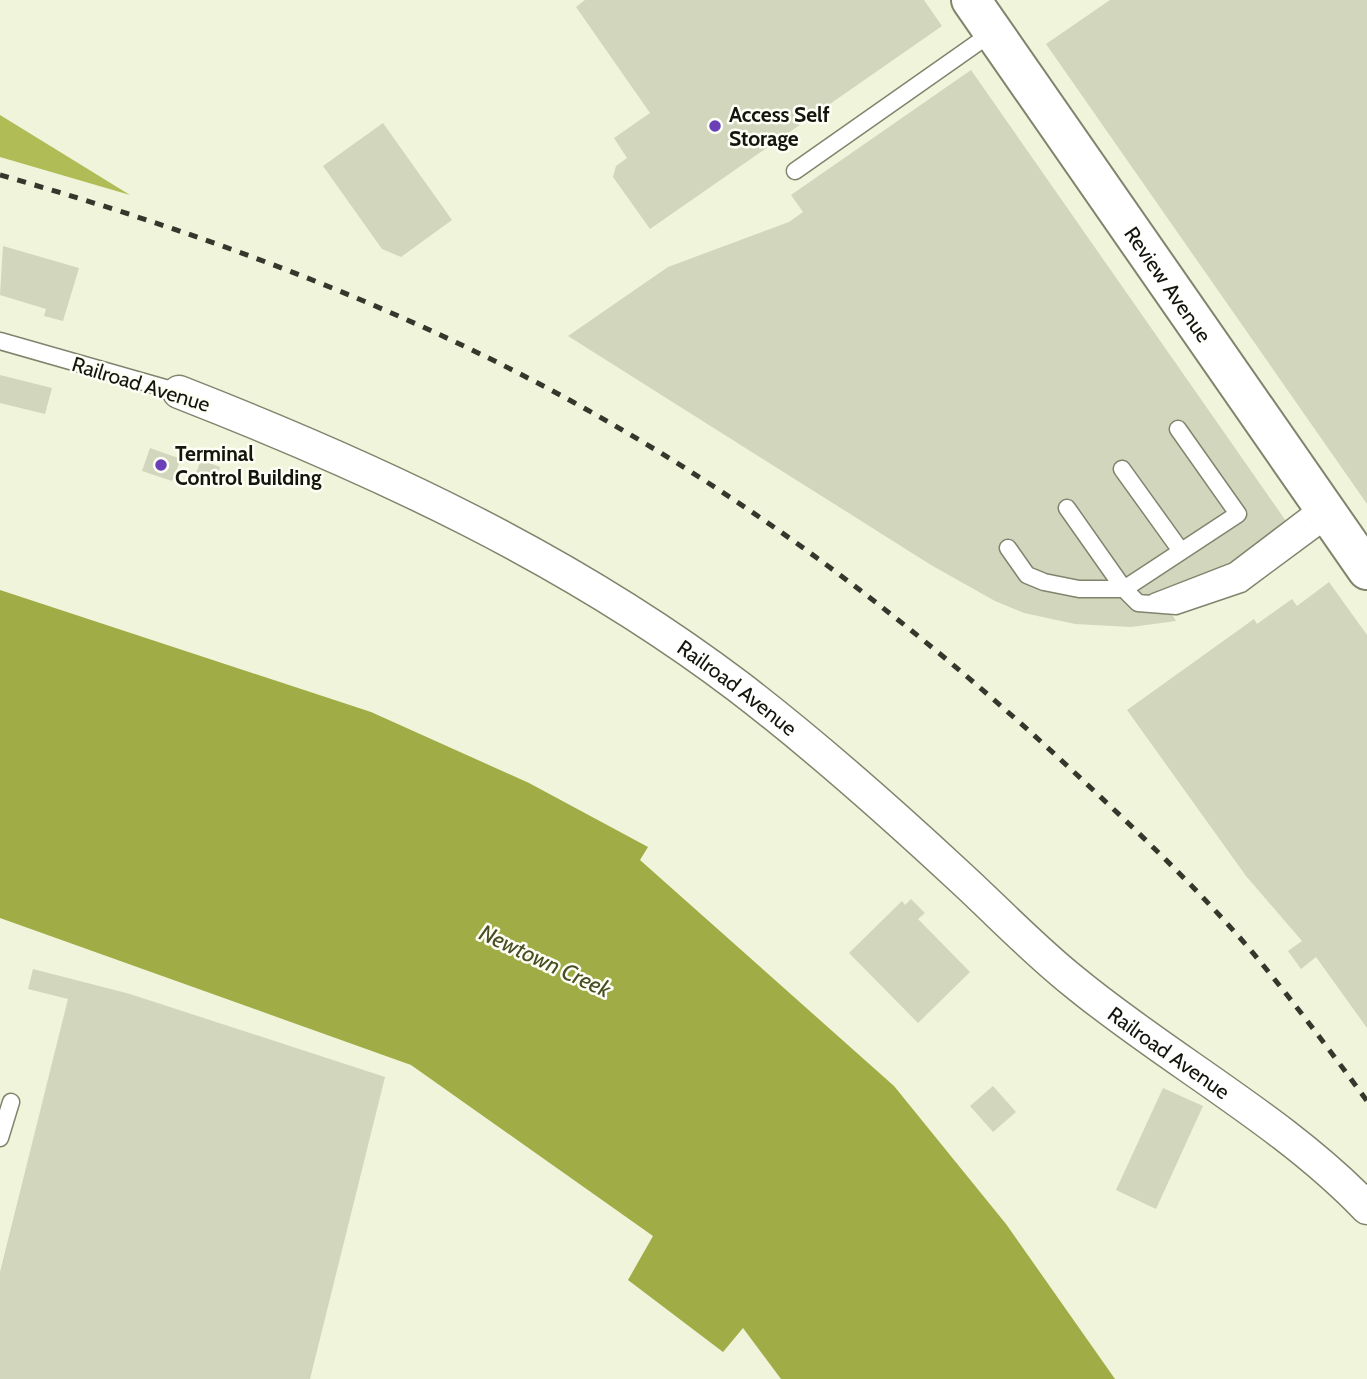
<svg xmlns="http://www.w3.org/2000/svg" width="1367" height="1379" font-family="Cabin,sans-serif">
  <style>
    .forest { fill: #b0bc56 }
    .water { fill: #a0ac45 }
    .building { fill: #d2d6bd }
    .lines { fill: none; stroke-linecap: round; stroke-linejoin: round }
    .service-casing { stroke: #80846d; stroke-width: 19 }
    .minor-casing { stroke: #80846d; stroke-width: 35 }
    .secondary-casing { stroke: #80846d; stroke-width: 42 }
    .service { stroke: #fff; stroke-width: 16 }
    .minor { stroke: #fff; stroke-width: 32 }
    .secondary { stroke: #fff; stroke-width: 38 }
    .rail { stroke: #36372c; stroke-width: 5; stroke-dasharray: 9 9; stroke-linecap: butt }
    .poi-dot { fill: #6a3fb7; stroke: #fdfff5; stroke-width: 2.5 }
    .labels { text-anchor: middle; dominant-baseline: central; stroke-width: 5; stroke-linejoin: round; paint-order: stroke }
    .poi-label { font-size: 21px; font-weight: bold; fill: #14150c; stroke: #fdfff5; text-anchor: start }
    .street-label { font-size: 21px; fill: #14150c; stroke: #fdfff5 }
    .water-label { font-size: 23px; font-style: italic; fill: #484d23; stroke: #fdfff5 }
  </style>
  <rect width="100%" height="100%" fill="#eff4da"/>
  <path class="forest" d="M0,115l130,80 -130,-38z"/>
  <path class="water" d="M0,590l371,122 158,71 119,64 -8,13 254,226 112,138 109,155h-334l-38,-51 -20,24 -95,-72 25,-44 -242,-171 -411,-147z"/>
  <g class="building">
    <path d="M585,0h339l18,26 -292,203 -37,-52 3,-11 11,-8 -13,-20 36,-25 -74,-106z"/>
    <path d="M1110,0h257v504l-321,-460z"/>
    <path d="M971,70l317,454 -61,42 -69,24 18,31 -45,6 -56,-3 -51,-11 -29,-12 -64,-36 -363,-229 100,-69 121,-45 14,-10 -12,-17z"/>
    <path d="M383,123l69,97 -51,37 -19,-8 -59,-83z"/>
    <path d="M3,246l76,22 -16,53 -19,-5 2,-7 -46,-14z"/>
    <path d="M0,375l52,13 -7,26 -45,-11z"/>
    <path d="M150,448l31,11 -9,22 -30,-10z"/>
    <path d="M201,460l19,7 -4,13 -20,-7z"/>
    <path d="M1329,582l38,53v393l-51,-71 -15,12 -13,-18 14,-10 -56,-65 -119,-166 127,-91 3,5 35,-25 5,7z"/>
    <path d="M911,899l14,14 -7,6 52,53 -52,51 -69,-70 53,-52 3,4z"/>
    <path d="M33,969l97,25 255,83 -75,302h-310v-107l68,-273 -40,-10z"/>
    <path d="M993,1086l23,26 -23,20 -23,-26z"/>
    <path d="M1163,1088l40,18 -47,103 -40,-19z"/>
  </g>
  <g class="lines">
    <defs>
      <g id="service">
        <path d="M795,171l198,-139"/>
        <path d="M0,341l179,51"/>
        <path d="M1122,469l59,82"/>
        <path d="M1067,508l57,81 14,14 38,3 65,-22 89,-66"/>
        <path d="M1008,548l19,27 17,7 35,7h45l114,-75 -60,-85"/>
        <path d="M1154,602l80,-31 87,-66"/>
        <path d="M0,1138l11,-36"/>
      </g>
      <g id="minor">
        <path id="s1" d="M179,392c197,77 390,166 560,295 77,59 150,124 221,190 37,34 73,72 113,104 93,77 211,140 294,227"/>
      </g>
      <g id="secondary">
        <path id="s2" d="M971,0l396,570"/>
      </g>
    </defs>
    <use href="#service" class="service-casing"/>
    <use href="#minor" class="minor-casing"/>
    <use href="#secondary" class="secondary-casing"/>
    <use href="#service" class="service"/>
    <use href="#minor" class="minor"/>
    <use href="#secondary" class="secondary"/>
    <path class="rail" d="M0,175c197,56 393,128 573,227 184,101 349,228 502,371 60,56 119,112 173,174 42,50 81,102 119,154"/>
  </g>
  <g class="poi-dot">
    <circle cx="715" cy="126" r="7"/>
    <circle cx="161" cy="465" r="7"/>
  </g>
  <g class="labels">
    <g class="poi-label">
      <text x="729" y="114">Access Self<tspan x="729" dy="24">Storage</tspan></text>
      <text x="175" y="453">Terminal<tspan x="175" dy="24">Control Building</tspan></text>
    </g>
    <g class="street-label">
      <text stroke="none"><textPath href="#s2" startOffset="346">Review Avenue</textPath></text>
      <text transform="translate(141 384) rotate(17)">Railroad Avenue</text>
      <text stroke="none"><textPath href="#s1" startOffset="634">Railroad Avenue</textPath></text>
      <text stroke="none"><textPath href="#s1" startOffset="1200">Railroad Avenue</textPath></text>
    </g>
    <g class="water-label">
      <text transform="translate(545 961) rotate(25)">Newtown Creek</text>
    </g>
  </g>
</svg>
